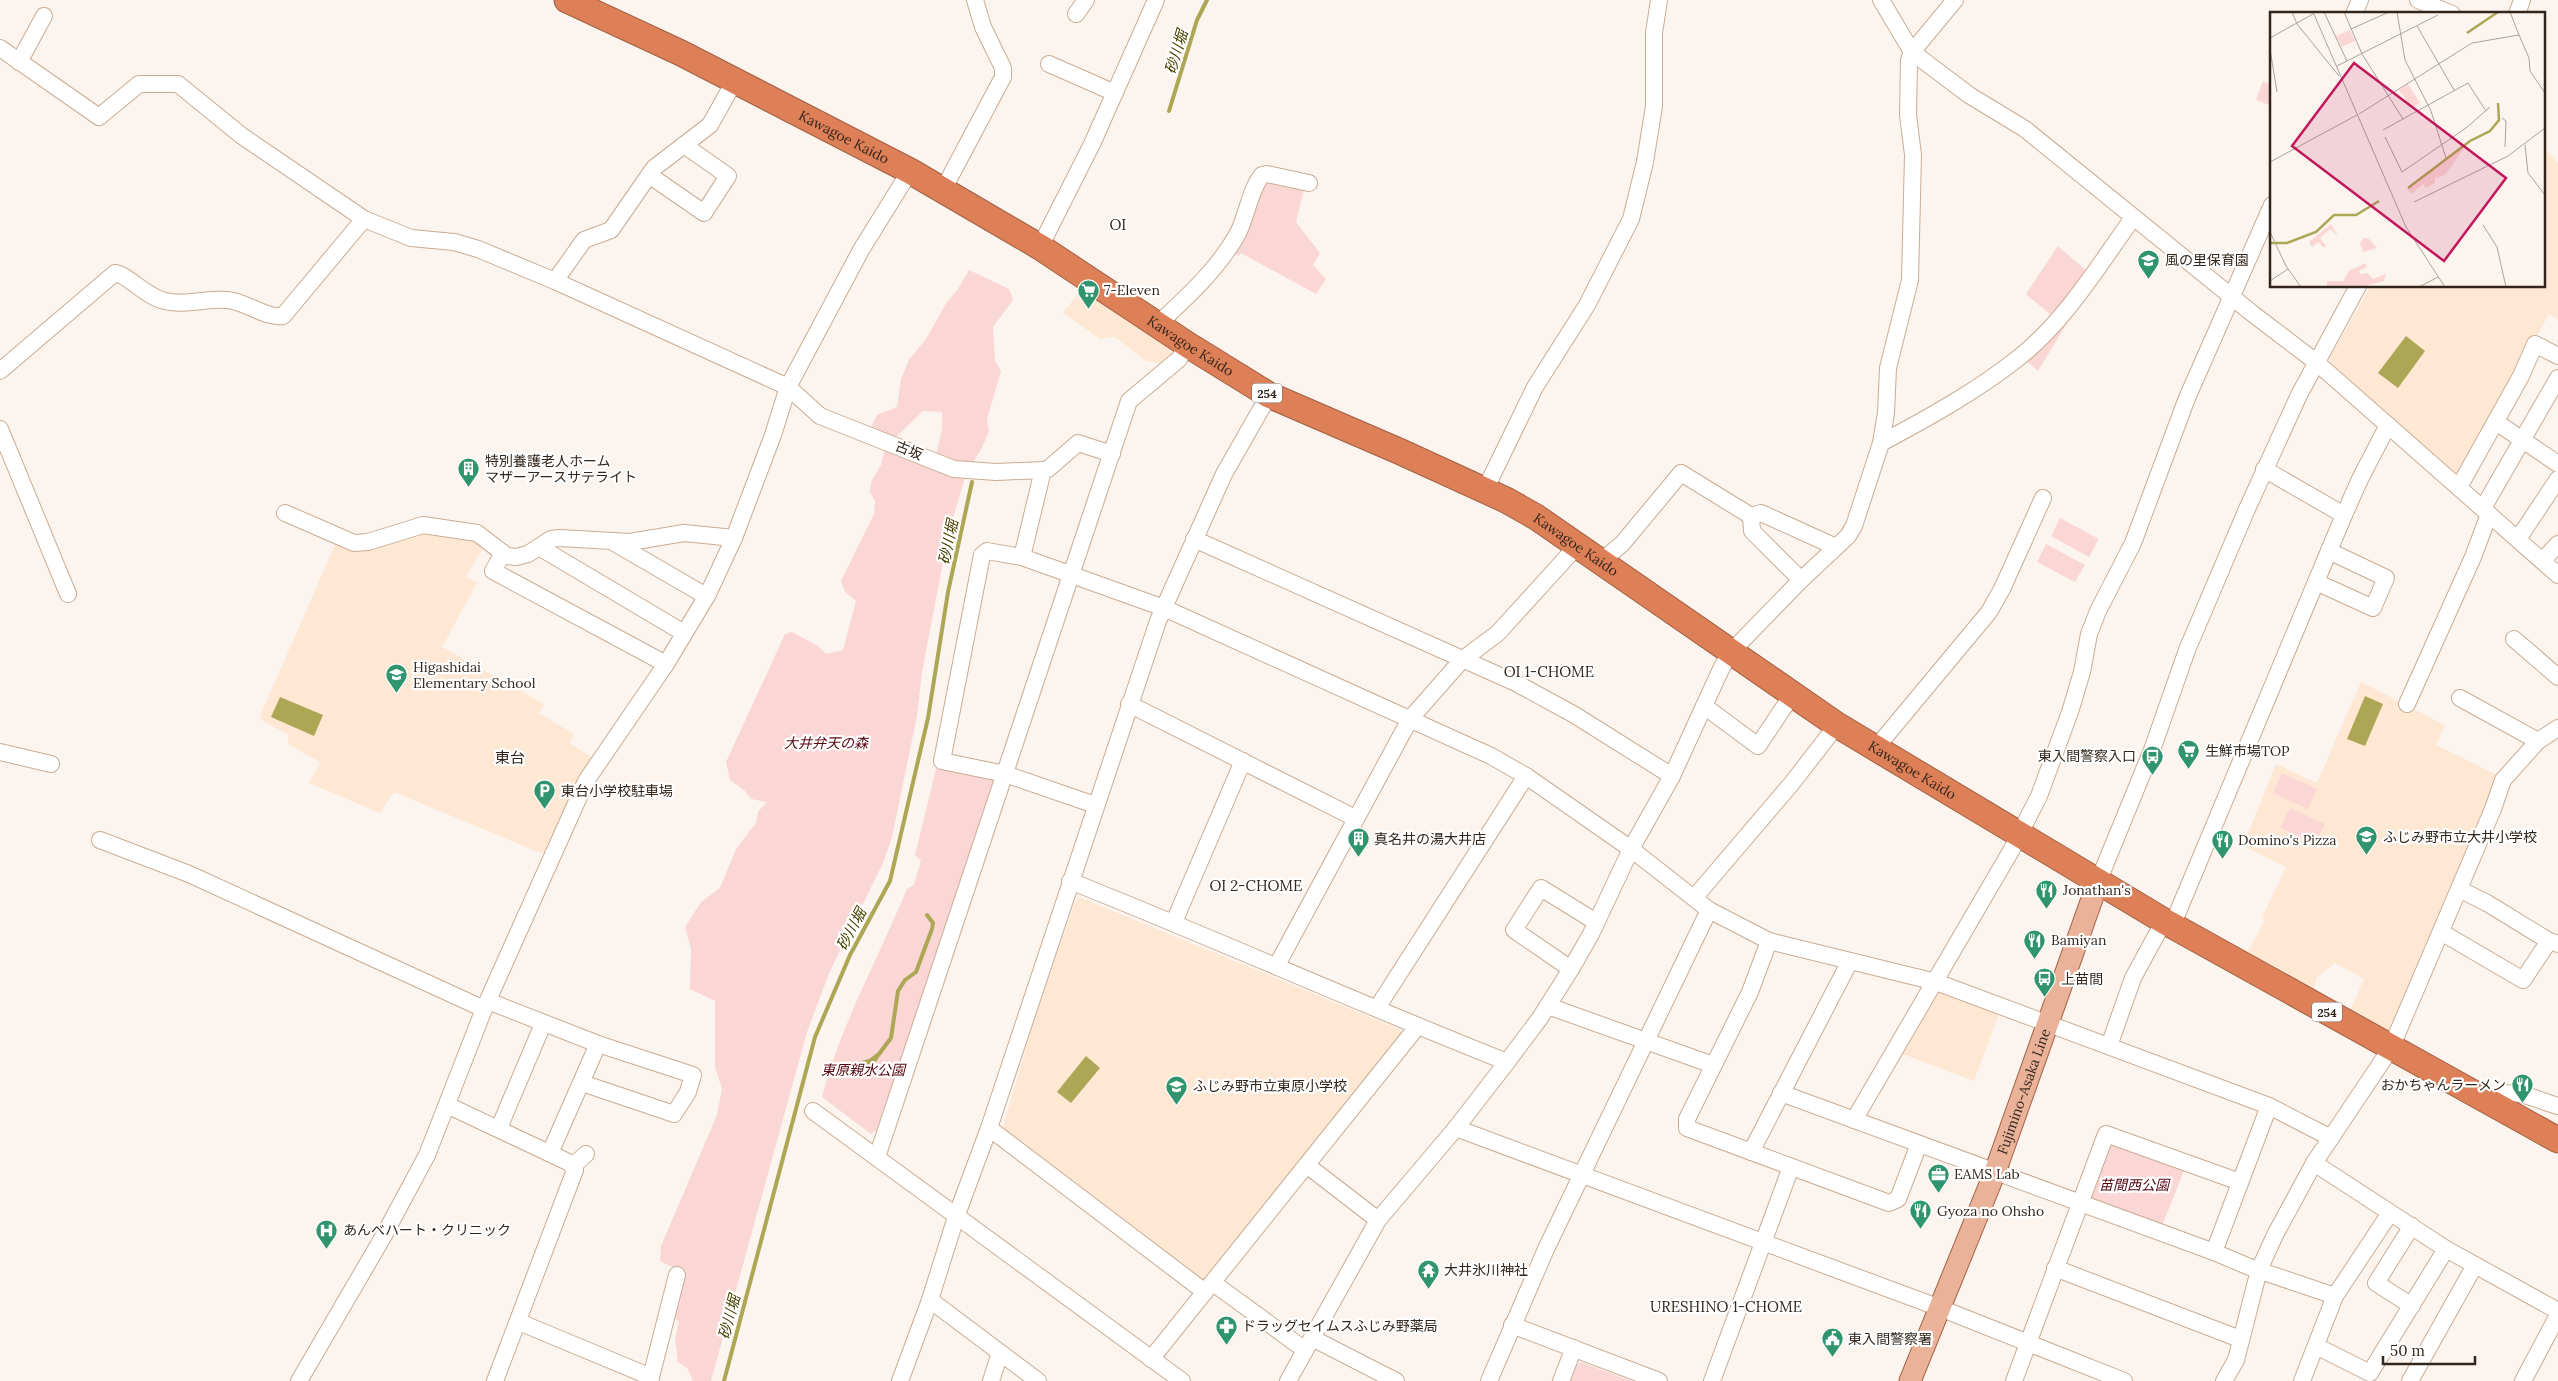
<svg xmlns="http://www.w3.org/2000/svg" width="2558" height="1381" font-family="Lora,'Noto Sans JP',serif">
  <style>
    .built { fill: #fee8d4 }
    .green { fill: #fad7d5 }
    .water { fill: #ada654 }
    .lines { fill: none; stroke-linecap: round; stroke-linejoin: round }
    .stream { stroke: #ada654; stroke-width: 4 }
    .minor-casing { stroke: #caac93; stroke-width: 18 }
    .major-casing { stroke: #a16042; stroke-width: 23 }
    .highway-casing { stroke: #a16042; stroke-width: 27 }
    .minor { stroke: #fff; stroke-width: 16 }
    .major { stroke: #ebb29a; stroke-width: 21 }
    .highway { stroke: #dd7f57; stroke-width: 25 }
    .labels { text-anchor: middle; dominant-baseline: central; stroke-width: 4.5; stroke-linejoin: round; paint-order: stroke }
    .shield { fill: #fff; stroke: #706760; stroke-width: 1 }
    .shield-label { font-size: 12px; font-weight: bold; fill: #32261c }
    .street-label { font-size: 14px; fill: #32261c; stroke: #fff }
    .poi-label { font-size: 14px; fill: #32261c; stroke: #fff; text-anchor: start }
    .park-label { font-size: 14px; font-style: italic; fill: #53050e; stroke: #fff }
    .water-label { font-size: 15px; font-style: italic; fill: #484200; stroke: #fff }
    .neighbourhood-label { font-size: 15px; fill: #32261c; stroke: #fff }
    .inset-river { fill: none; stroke: #ada654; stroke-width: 2.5 }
    .inset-road { fill: none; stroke: #aba29b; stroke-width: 1 }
    .view { fill: #c2185b; fill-opacity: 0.15; stroke: #c2185b; stroke-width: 2.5 }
    .inset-edge { fill: none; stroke: #32261c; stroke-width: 2.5 }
  </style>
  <rect width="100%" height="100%" fill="#fbf4ef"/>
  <g class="built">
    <path d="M2544,148l14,15v157l-9,-6 -89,164 -128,-112 -2,-9 41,-71h173z"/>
    <path d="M1084,286l87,59 2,14 -7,5 -20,-3 -31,-24 -15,2 -37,-26z"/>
    <path d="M424,530l62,13 -20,34 11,6 -35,64 102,57 -5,9 35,21 -4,9 23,15 -15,24 -35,72 -149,-62 -14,21 -71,-30 11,-21 -32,-18v-9l-26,-15 -2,-4 75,-171z"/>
    <path d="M2361,682l84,43 -9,20 65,32 -112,258 -40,-22 15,-34 -29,-16 -18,14 -3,13 -66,-38 17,-32 -3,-2 24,-51 -43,-21 33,-82 41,19z"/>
    <path d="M1079,897l320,132 2,4 -196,246 -7,-1 -191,-145 -4,-6 30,-103 43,-125z"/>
    <path d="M1943,992l57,19 -26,70 -74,-28 37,-60z"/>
  </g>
  <g class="green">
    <path d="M2263,81l9,4v21l-16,-6z"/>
    <path d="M1267,179l38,7 -9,36 24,31 -7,12 13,14 -10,15 -75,-41 -2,3 -10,-6z"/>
    <path d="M2058,246l32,28 -34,45 -30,-25z"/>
    <path d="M969,270l40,19 4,11 -20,27 2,34 6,10 -14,48 2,12 -7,17 -13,20 -33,-14 6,-24v-18l-19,-1 -29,28 -20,-6 -2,-8 5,-10 20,-8 4,-28 8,-19 17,-21 21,-37 11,-13z"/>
    <path d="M2073,313l-35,58 -15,-13z"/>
    <path d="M890,446l75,32 -16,53 -27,141 -5,44 -25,121 -9,26 -53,108 -23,61 -96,349h-18l-6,-13 -9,-6 -3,-23 4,-17 -6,-6 11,-43 -24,-12 1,-15 56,-131 5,-26 -7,-22v-66l-25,-12 1,-40 -6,-22 16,-25 19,-14 16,-39 20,-26 2,-11 9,-10 -16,-3 -6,-8 -15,-11 -4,-18 59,-128 7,-2 26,14 8,8 17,-4 13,-49 -11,-9 -4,-11 33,-67 1,-13 -5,-9 1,-10 10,-17 3,-13z"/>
    <path d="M2060,518l39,21 -10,18 -38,-21z"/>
    <path d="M2046,544l39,21 -10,17 -38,-20z"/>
    <path d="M937,765l57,14 -117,350 -6,5 -49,-37c19,-73 56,-138 85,-208l7,-4 7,-25 -6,-5z"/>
    <path d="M2282,773l35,16 -9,20 -35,-16z"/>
    <path d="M2290,808l35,16 -10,20 -35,-16z"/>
    <path d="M2111,1143l73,28 -23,57 -73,-31z"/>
    <path d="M1581,1362l50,19h-62l6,-15z"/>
  </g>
  <g class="water">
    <path d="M2406,336l19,15 -27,37 -20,-15z"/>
    <path d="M2365,696l18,8 -18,42 -18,-7z"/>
    <path d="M280,697l43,18 -9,21 -43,-19z"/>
    <path d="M877,1053l3,3 -12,18 -8,1 -6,-4 -4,-7 19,-5z"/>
    <path d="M1086,1056l14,12 -29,35 -14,-11z"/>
  </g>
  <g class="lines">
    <g class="stream">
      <path d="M1169,111l28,-91 10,-20"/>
      <path d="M879,1054l12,-16 7,-47 7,-11 11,-8 16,-43 1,-6 -6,-8"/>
      <path d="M724,1381l91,-344 35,-82 40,-74 38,-163 20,-126 24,-110"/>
    </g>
    <defs>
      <g id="minor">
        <path d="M1881,0l31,52 57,43 56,34 228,185 63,48 242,213"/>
        <path d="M2418,0l34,14"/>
        <path d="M1076,14l10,-14"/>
        <path d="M2354,14l6,-14"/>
        <path d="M2517,14l5,-14"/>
        <path d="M0,48l99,69 40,-33h39l64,52 122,83 47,19 43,4 24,7 77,32 233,106 32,29 134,53 42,3 47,-2 5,-1 30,-26 34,11"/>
        <path d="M19,62l25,-46"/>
        <path d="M1049,64l66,29"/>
        <path d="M649,175l55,38 24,-37 -44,-31"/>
        <path d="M943,190l60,-113v-9l-20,-41 -8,-27"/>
        <path d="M1040,247l52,-103 64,-144"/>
        <path d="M555,281l29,-41 27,-10 43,-62 56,-43 24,-43"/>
        <path d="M1158,324c29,-27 59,-54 79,-89 10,-18 12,-44 25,-60l5,-1 42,9"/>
        <path d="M0,371l115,-98c12,1 31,24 50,28 20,5 42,-3 63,-1 19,2 36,18 55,16l81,-97"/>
        <path d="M2496,422l62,42"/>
        <path d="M0,429l68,165"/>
        <path d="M1881,443c47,-25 94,-51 136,-84 48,-37 81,-93 116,-141"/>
        <path d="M2264,469l80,46"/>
        <path d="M2459,487l62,-111 14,-32 23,12"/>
        <path d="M1485,490l50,-103 52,-82 44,-86 14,-57 9,-56v-73l5,-33"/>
        <path d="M2483,508l75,-130"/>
        <path d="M285,513l69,30 14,-1 55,-17 54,8 30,23 9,1 12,-3 23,-15 9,-1 70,4 54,-9 50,5"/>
        <path d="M1751,516l1,15 49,49"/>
        <path d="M1194,539l322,144 57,31 99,62"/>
        <path d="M2518,539l40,-60"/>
        <path d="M613,542l93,54"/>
        <path d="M539,547l145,86"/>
        <path d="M503,553l-10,18 173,93"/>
        <path d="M1022,557l21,-87"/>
        <path d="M2543,560l15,-16"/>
        <path d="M1600,562l22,-18 59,-71 70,43 10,-3 75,34"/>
        <path d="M2316,582l57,26 13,-30 -57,-27"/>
        <path d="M2514,639l44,38"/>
        <path d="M2460,698l78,43"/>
        <path d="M1129,704l226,114"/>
        <path d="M2407,704l66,-147 16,-43"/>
        <path d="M1704,706l54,40 34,-51"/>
        <path d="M1875,749l114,-137 13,-23 41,-91"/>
        <path d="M0,752l51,12"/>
        <path d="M1095,805l-90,-31 -63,-13 40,-206 5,-4 35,6 142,51 327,148 35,20 105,73 78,61 60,31 167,41 333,124 -55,146"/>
        <path d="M100,840l89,34 295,135"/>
        <path d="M1070,881c146,58 290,123 437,181"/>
        <path d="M2098,882l54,-132 35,-100 60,-141 52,-114 59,-109"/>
        <path d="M2459,889l28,14 62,38 9,3"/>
        <path d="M1694,898l98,-115 45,-58"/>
        <path d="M1174,922l69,-161"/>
        <path d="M2172,926l172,-411 16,-36 28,-54"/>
        <path d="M2441,932l82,48 26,-39"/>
        <path d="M1769,941l-19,51 -63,127v9l202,75 9,-4 21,-55"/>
        <path d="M1277,965l133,-246 52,-59 36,-27 79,-87"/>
        <path d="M1571,969l-57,-39 27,-42 55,34"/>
        <path d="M488,1001l110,43 95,31 -5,17 -14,22 -92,-31"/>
        <path d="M1548,1006l165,59"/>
        <path d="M1377,1008l149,-232"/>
        <path d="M2109,1046l24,-68 31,-57"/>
        <path d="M1781,1093l433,159 38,16 83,28"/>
        <path d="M2492,1103c14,-21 47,-2 66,3"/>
        <path d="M447,1105l123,58 5,7 -80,211"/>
        <path d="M2269,1106l62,32"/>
        <path d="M813,1111l369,270"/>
        <path d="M1854,1120l158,-271 27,-53 31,-84 12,-40 7,-38 9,-23 35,-68 54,-145 85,-193"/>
        <path d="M499,1128l44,-104"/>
        <path d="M989,1128l216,164"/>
        <path d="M1456,1128l484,180 184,73"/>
        <path d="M1751,1152l99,-191"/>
        <path d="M550,1153l48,-109"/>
        <path d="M877,1157l252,-756 50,-42 9,-14"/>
        <path d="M2314,1163l132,86 112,62"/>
        <path d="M573,1166l13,-12"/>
        <path d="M1308,1166l70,54"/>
        <path d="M2412,1226l-36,57 36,23"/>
        <path d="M2055,1268l185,71"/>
        <path d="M1213,1283l92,67"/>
        <path d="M930,1300l108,81"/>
        <path d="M519,1322l132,55"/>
        <path d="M1512,1325l147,56"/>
        <path d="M1312,1338l84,43"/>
        <path d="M2316,1346l54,27 76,-124"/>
        <path d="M1151,1359l266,-332"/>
        <path d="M299,1381l84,-144 44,-82 57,-146 102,-228 80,-117 42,-70 26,-56 39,-103 15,-48 73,-137 49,-79"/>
        <path d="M650,1381l27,-106"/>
        <path d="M900,1381l30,-81 26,-83 33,-89 169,-507 66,-147 45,-79"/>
        <path d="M991,1381l9,-28"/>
        <path d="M1288,1381l90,-161 78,-92 51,-66 33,-44 31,-49 20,-35 40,-85 41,-73 49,-107 9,-16 71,-73 47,-44 6,-10 27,-83 5,-30 2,-45 22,-88 3,-125 -5,-40 1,-55 3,-8 43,-52"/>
        <path d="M1489,1381l57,-132 163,-339"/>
        <path d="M1561,1381l13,-33"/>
        <path d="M1712,1381l79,-214"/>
        <path d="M2014,1381l92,-247 134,48"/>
        <path d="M2224,1381l12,-21 23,-90 16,-35 39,-72 77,-115 102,-239 10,-29 35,-39 20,-13"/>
        <path d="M2302,1381l33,-85 55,-83"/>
        <path d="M2410,1381l65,-116"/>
        <path d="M2523,1381l35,-66"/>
      </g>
      <g id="major">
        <path id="s1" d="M1910,1381l85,-209 103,-290"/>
      </g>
      <g id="highway">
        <path id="s2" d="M567,0l114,53 229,118 130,76 148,98 81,50 132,57 105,48 30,17 301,208 327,196 394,219"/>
      </g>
    </defs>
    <use href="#minor" class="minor-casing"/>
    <use href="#major" class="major-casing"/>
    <use href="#highway" class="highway-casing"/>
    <use href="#minor" class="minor"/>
    <use href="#major" class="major"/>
    <use href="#highway" class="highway"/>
  </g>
  <defs>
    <symbol id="school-pin" viewBox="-11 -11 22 30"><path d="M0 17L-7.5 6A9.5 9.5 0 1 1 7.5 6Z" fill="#30946f" stroke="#fff"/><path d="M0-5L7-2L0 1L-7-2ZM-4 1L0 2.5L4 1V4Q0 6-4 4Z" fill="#fff"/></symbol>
    <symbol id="supermarket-pin" viewBox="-11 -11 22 30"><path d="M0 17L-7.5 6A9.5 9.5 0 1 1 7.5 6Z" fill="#30946f" stroke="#fff"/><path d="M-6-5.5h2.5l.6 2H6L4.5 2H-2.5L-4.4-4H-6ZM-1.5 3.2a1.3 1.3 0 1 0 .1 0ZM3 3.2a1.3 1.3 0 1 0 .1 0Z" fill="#fff"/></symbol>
    <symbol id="building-pin" viewBox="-11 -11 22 30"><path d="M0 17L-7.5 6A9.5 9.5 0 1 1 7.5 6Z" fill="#30946f" stroke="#fff"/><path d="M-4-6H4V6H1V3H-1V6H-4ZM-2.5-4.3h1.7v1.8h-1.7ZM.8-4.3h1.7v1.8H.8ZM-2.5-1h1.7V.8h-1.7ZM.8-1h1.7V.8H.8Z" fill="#fff"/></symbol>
    <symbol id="bus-pin" viewBox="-11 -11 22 30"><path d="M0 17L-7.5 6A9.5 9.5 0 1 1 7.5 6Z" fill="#30946f" stroke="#fff"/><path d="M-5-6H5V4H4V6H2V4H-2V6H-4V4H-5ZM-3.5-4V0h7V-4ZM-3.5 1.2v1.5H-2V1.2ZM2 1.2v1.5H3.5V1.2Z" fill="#fff"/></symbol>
    <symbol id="parking-pin" viewBox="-11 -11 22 30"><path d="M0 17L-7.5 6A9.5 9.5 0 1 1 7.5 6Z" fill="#30946f" stroke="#fff"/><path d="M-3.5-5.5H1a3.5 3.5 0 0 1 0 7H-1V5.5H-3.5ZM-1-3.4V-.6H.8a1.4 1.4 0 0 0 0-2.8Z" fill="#fff"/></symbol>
    <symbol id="restaurant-pin" viewBox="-11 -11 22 30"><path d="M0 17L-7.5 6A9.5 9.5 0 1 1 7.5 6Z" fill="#30946f" stroke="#fff"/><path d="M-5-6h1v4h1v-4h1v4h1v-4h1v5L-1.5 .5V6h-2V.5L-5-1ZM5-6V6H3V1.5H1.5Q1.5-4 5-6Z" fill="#fff"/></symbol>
    <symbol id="office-pin" viewBox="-11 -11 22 30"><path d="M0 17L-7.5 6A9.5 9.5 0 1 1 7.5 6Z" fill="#30946f" stroke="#fff"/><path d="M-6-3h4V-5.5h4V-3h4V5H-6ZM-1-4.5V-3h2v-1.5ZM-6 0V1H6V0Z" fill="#fff"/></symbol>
    <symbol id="hospital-pin" viewBox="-11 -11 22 30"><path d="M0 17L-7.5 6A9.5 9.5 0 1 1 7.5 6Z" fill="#30946f" stroke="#fff"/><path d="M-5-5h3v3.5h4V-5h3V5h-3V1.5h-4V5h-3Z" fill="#fff"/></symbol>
    <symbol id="temple-pin" viewBox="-11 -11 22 30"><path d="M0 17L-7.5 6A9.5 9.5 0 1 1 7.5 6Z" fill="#30946f" stroke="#fff"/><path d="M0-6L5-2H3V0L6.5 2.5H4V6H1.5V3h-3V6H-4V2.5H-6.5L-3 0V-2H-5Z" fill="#fff"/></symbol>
    <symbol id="pharmacy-pin" viewBox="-11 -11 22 30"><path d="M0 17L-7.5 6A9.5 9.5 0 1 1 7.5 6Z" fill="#30946f" stroke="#fff"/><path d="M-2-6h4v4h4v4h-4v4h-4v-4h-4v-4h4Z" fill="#fff"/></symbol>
    <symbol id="civic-pin" viewBox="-11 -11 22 30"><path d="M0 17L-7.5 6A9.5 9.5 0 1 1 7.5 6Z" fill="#30946f" stroke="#fff"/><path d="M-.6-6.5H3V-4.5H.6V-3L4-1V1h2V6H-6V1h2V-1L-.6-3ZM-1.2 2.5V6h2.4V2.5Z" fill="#fff"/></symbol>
  </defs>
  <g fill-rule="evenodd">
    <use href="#school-pin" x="2136" y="248" width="25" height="34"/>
    <use href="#supermarket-pin" x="1076" y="278" width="25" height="34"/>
    <use href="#building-pin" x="456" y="456" width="25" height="34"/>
    <use href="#school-pin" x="384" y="662" width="25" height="34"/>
    <use href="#supermarket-pin" x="2176" y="738" width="25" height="34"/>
    <use href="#bus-pin" x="2140" y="744" width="25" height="34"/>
    <use href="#parking-pin" x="532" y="778" width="25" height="34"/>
    <use href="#school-pin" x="2354" y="824" width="25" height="34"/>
    <use href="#building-pin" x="1346" y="826" width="25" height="34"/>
    <use href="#restaurant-pin" x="2210" y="828" width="25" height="34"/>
    <use href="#restaurant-pin" x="2034" y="878" width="25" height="34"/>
    <use href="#restaurant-pin" x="2022" y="928" width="25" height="34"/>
    <use href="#bus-pin" x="2032" y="966" width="25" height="34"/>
    <use href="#restaurant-pin" x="2510" y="1072" width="25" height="34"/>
    <use href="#school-pin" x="1164" y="1074" width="25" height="34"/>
    <use href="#office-pin" x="1926" y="1162" width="25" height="34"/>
    <use href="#restaurant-pin" x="1908" y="1198" width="25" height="34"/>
    <use href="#hospital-pin" x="314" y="1218" width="25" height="34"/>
    <use href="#temple-pin" x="1416" y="1258" width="25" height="34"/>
    <use href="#pharmacy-pin" x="1214" y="1314" width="25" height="34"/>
    <use href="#civic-pin" x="1820" y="1326" width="25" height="34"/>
  </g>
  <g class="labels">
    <g class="shield">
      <rect x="1252" y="383.5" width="30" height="19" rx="4"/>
      <rect x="2312" y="1002.5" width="30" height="19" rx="4"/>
    </g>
    <g class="shield-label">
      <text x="1267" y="393">254</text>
      <text x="2327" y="1012">254</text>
    </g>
    <g class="street-label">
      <text stroke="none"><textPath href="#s2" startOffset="309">Kawagoe Kaido</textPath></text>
      <text stroke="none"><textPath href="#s2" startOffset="714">Kawagoe Kaido</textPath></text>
      <text transform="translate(909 450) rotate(22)">古坂</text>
      <text stroke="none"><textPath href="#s2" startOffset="1149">Kawagoe Kaido</textPath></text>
      <text stroke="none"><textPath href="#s2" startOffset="1554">Kawagoe Kaido</textPath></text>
      <text stroke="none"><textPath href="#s1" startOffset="311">Fujimino-Asaka Line</textPath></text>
    </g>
    <g class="poi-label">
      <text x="2165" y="260">風の里保育園</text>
      <text x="1104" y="290">7-Eleven</text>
      <text x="485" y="461">特別養護老人ホーム<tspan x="485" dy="16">マザーアースサテライト</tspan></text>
      <text x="413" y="667">Higashidai<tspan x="413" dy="16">Elementary School</tspan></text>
      <text x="2205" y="751">生鮮市場TOP</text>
      <text x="2136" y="756" text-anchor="end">東入間警察入口</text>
      <text x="561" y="791">東台小学校駐車場</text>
      <text x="2383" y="837">ふじみ野市立大井小学校</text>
      <text x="1374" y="839">真名井の湯大井店</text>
      <text x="2238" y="840">Domino's Pizza</text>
      <text x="2063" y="890">Jonathan's</text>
      <text x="2051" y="940">Bamiyan</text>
      <text x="2061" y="979">上苗間</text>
      <text x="2506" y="1085" text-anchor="end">おかちゃんラーメン</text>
      <text x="1193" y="1086">ふじみ野市立東原小学校</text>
      <text x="1954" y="1174">EAMS Lab</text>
      <text x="1937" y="1211">Gyoza no Ohsho</text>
      <text x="343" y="1230">あんべハート・クリニック</text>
      <text x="1444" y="1270">大井氷川神社</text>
      <text x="1242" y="1326">ドラッグセイムスふじみ野薬局</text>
      <text x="1848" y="1339">東入間警察署</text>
    </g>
    <g class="park-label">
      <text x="826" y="743">大井弁天の森</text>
      <text x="863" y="1070">東原親水公園</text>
      <text x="2134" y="1185">苗間西公園</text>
    </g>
    <g class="water-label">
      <text transform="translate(1176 52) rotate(-73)">砂川堀</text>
      <text transform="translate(948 542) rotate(-78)">砂川堀</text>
      <text transform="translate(851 929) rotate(-62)">砂川堀</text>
      <text transform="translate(729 1317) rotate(-75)">砂川堀</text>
    </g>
    <g class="neighbourhood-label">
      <text x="1118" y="224">OI</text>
      <text x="1549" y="671">OI 1-CHOME</text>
      <text x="510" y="757">東台</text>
      <text x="1256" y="885">OI 2-CHOME</text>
      <text x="1726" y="1306">URESHINO 1-CHOME</text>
    </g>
  </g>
  <g transform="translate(2270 12)">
    <rect width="275" height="275" fill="#fbf4ef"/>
    <path d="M80,18l5,11 -13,6 -6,-11zM138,72l12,19 -8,5 -13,-18zM196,133l-21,30 -10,3v5l-9,5 -3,-4 -12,10 -3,-5zM61,212l7,12 -8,-7 -10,9 6,8 -2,2 -6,-6 -6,5 -3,-5zM94,226l5,1 8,9 -14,4 -3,-9zM95,251l2,4 -8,4 1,3 8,-1 5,6 13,-5 -2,7 -23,6 -34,-1v-5h16l6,-10z" fill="#fad7d5"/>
    <path class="inset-river" d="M197,21l31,-21M138,176l62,-47 20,-10 9,-11 -1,-17M0,231h17l29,-11 18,-17h22l23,-14"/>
    <path class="inset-road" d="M22,0l5,12 42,52M43,0l93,215 39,60M54,0l23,49M74,0l18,42 41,65M127,0l8,48 26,51 15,47M240,0l9,23M147,14l37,64M81,17l38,-17M0,26l43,-24M0,37l7,43M67,54l101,-51M89,102l113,-71 47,-8 10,23 1,13 15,22M232,106l4,3 -1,26M113,118l85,-47 18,28M115,125l17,35 64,-44 24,-21M255,133l3,28 17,22M0,150l87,-47M144,190l94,-46 37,-28M213,213l14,22 9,40M0,220l16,34 15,21M0,269l18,-12M149,275l19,-10"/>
    <path class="view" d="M84,51l152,115 -62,83 -152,-115z"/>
    <rect width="275" height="275" class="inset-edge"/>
  </g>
  <path d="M2383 1356v8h92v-8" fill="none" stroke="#32261c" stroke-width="2.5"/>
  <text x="2390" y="1356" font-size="15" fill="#32261c" stroke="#ffffff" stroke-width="4" paint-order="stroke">50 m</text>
</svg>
